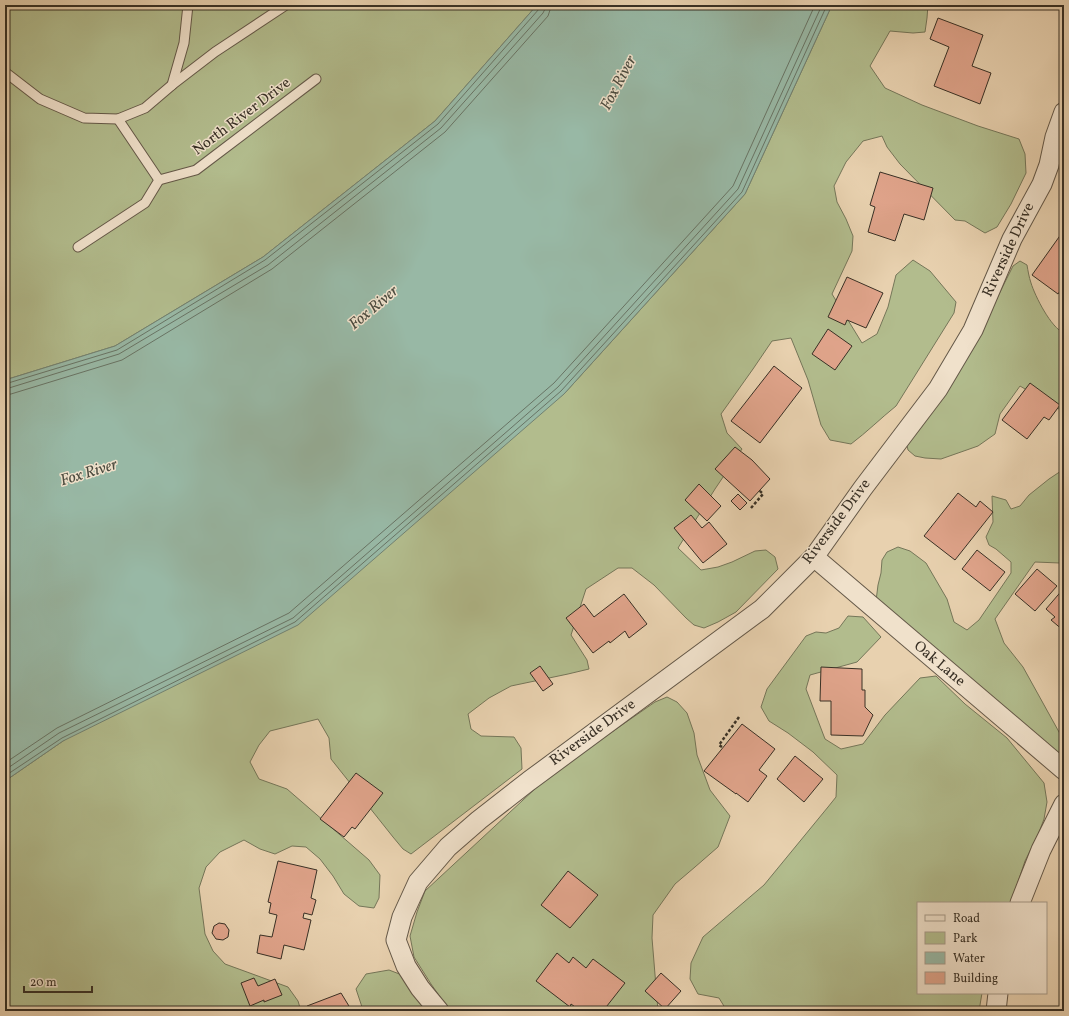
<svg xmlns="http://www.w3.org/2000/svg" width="1069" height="1016" font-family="Vollkorn,serif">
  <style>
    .green { fill: #b2bc8d; stroke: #757659 }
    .water { fill: #98b8a5; stroke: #728272 }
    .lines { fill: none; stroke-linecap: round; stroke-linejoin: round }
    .shore { stroke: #687465; stroke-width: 1 }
    .building { fill: #e0a48b; stroke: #383025 }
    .service-casing { stroke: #645848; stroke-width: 11 }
    .minor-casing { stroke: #645848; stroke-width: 21 }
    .path { stroke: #383025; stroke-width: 2.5; stroke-dasharray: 3 2; stroke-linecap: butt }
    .service { stroke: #f0e1cb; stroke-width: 9 }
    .minor { stroke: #f0e1cb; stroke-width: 19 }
    .labels { text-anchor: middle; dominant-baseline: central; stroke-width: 3; stroke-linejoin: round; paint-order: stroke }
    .street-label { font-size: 15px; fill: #383025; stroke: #f0e1cb }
    .water-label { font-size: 16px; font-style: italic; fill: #4b4b3f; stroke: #f0e1cb }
  </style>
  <rect width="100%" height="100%" fill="#e8d1af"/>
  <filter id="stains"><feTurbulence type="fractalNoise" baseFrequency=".005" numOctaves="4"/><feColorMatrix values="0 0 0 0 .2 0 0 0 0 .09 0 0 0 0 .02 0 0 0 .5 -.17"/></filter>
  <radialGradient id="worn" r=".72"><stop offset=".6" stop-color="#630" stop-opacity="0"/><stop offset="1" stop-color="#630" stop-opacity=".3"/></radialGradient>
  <g class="green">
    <path d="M5,5h532l-102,116 -172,136 -148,89 -110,34z"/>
    <path d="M832,5h96l-1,13 -2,14 -12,1 -23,-2 -20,35 15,22 37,17 56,21 41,13 6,15 1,19 -15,31 -14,23 -12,6 -20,-12 -10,-1 -55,-56 -13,-17 -5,-11 -19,5 -17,21 -12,24 3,16 9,17 7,17 -1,15 -20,43 30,49 15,-9 11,-27 8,-32 17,-15 17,11 26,31 -2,11 -58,93c-15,12 -29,26 -45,38l-21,-4 -9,-15 -13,-45 -17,-42 -19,3 -19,28 -32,45 6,19 15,16 -27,40 -37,59 23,22 17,-3 14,-5 23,-11 11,-1 9,7 3,12 -42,43 -18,10 -14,6 -10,-3 -8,-7 -32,-33 -22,-17h-14l-32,21 -15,46 16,25 2,9 -21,5 -57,12 -22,12 -21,16 3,15 10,7 33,1 7,11 1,21 -111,85 -8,-5 -10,-12 -62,-78 -2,-21 -11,-19 -48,12 -11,14 -9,17 9,17 28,10 82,71 11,15 -1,23 -5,10 -15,-2 -15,-12 -11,-18 -13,-17 -14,-12 -14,-1 -17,8 -15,-5 -16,-9 -24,12 -14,15 -7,21 6,46 8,17 12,13 63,23 10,14 3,10h-296v-230l58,-40 501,-347 181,-200z"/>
    <path d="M1020,261l7,4c1,6 2,12 4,18 4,13 20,45 33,50v79l-44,-26 -20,28 -5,20 -17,12 -37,13 -16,-1 -10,-2 -7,-6 -2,-9 65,-91 42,-84z"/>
    <path d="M1064,469v92l-4,2 -25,-1 -40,57 9,24 19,24 41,74v14l-1,1 -12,-6 -175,-149 2,-16 3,-12 1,-13 5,-8 11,-5 12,4 16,12 21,36 7,23 13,8 12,-10 32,-47v-11l-15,-13 -7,-4 -3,-8 7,-15 -1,-26 14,4 5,9 9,-3 9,-11 20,-16z"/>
    <path d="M848,616l15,1 18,20 -24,25 -47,13 -4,14 19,50 16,10 22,-5 22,-29 35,-37 16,-2 29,28 42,34 37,45 3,19 -3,17 -6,16 -13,26 -14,42h-93v90h64l-3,18h-53l-26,-3 -6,3h-167l-8,-13 -21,-4 -8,-15 1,-16 12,-26 61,-52 64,-78 8,-10 1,-22 -24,-23 -25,-19 -19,-12 -8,-14 6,-18 39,-53 10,-4 10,1 13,-5z"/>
    <path d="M667,697l10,5 10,11 7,20 3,22 13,35 20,26 -12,31 -23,20 -20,17 -22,31 -1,23 6,73h-206l-9,-10 -12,-17 -17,-27 -4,-21 7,-24 8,-21 125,-116 105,-73z"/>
    <path d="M389,970l13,5 29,36h-67l-2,-4 -6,-18 10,-15z"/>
  </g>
  <path class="water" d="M537,5h295l-87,189 -181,200 -266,231 -235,116 -58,40v-401l110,-34 148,-89 172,-136z"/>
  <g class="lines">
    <g class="shore">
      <path d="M5,384l112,-34 148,-90 173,-136 101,-115 1,-4"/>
      <path d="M5,389l4,-1 110,-34 149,-89 173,-137 102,-115 2,-4v-4"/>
      <path d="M5,395l6,-1 111,-34 150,-91 173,-137 103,-116 2,-6 1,-5"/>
      <path d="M5,763l52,-35 232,-115 265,-230 179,-197 82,-181"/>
      <path d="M5,770l54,-37 234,-115 265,-231 180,-198 84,-184"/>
      <path d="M5,776l57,-38 233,-116 266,-231 181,-199 85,-187"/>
    </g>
  </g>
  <g class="building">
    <path d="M938,18l45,17 -11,31 19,7 -11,31 -46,-18 15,-39 -19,-8z"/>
    <path d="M880,172l53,16 -9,32 -20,-6 -9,27 -27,-9 7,-25 -5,-2z"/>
    <path d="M1064,230v55l-6,9 -26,-19z"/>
    <path d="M847,277l36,16 -17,35 -19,-8 -2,5 -17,-8z"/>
    <path d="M828,329l24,17 -17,24 -23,-16z"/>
    <path d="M774,366l28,22 -42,55 -29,-22z"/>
    <path d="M1030,383l30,22 -11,15 -5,-3 -17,22 -25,-19z"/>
    <path d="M735,447l17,13 18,19 -20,22 -35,-32z"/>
    <path d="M699,484l22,22 -14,15 -22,-21z"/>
    <path d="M958,493l18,14 4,-6 13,11 -38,48 -31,-24z"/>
    <path d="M738,494l9,9 -7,7 -9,-9z"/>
    <path d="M691,515l11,13 7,-6 18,22 -24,19 -29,-35z"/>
    <path d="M977,550l28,22 -15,19 -28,-22z"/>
    <path d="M1037,569l20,17 -22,25 -20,-17z"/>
    <path d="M1064,588v43l-13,-11 4,-3 -9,-8z"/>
    <path d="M624,594l23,30 -18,14 -4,-7 -15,12 -1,-2 -16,12 -27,-35 18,-14 10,13z"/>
    <path d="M540,666l13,18 -10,7 -13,-18z"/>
    <path d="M821,667l41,2v21h3v17l8,8 -10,21 -32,-1v-34h-11z"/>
    <path d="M742,724l33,25 -16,21 8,6 -19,26 -12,-9v1l-32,-23z"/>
    <path d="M795,756l28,23 -19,23 -27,-23z"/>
    <path d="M356,773l27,20 -28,36 -3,-2 -8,10 -24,-18z"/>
    <path d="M278,861l39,9 -6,28 5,2 -4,15 -8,-2 -1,5 8,2 -7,30 -20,-5 -3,14 -24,-6 3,-18 12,2 5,-22 -8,-2 2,-10 -3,-1z"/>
    <path d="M568,871l30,24 -28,33 -29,-23z"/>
    <path d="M219,923l6,1 4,6 -1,7 -5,3 -7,-1 -4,-6 2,-7z"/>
    <path d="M557,953l12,10 4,-6 13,11 7,-9 32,24 -22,28h-18l-5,-4 -2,2 -7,-5 -1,3 -34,-26z"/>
    <path d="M661,973l20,18 -16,18 -20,-18z"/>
    <path d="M254,978l4,8 17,-7 7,16 -18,7v-2l-14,6 -9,-23z"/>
    <path d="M341,993l11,18h-43l-2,-5z"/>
  </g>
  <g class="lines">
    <defs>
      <g id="service">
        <path d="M5,72l35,27 44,19 34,1 27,-11 27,-23 43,-33 71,-47"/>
        <path d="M172,85l12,-42 4,-38"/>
        <path d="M159,180l37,-10 120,-91"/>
        <path d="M78,247l67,-44 14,-23 -41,-61"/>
      </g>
      <g id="minor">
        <path d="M814,557l250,213"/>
        <path d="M1020,903l21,-53 23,-46"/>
        <path d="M439,1011l-19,-23 -14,-22 -10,-26 6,-23 16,-35 30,-35 31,-27 50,-39 233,-172 52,-52 49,-69 75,-99 35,-59 39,-91 30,-55 7,-19 6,-28 9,-25"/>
        <path d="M996,1011l2,-18"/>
      </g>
    </defs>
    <use href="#service" class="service-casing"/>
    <use href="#minor" class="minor-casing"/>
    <g class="path">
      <path d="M751,508l12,-14 -4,-4"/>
      <path d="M722,747l-3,-2 20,-28"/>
    </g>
    <use href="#service" class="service"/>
    <use href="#minor" class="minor"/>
  </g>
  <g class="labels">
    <g class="street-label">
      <text transform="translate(242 117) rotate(-37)">North River Drive</text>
      <text transform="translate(1009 250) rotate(-65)">Riverside Drive</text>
      <text transform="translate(837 522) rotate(-53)">Riverside Drive</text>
      <text transform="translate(939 664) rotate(40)">Oak Lane</text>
      <text transform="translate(593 733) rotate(-36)">Riverside Drive</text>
    </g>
    <g class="water-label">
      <text transform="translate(619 83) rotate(-62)">Fox River</text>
      <text transform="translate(374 308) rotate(-40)">Fox River</text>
      <text transform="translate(89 473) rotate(-17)">Fox River</text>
    </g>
  </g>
  <rect width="1069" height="1016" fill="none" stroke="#e8d1af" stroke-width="20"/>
  <rect x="6" y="6" width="1057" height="1004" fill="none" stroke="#383025" stroke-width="2"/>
  <rect x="10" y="10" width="1049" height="996" fill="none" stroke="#383025"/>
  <rect x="917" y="902" width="130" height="92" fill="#f0e1cb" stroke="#a69a89"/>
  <rect x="925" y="915" width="20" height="6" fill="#f0e1cb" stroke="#a69a89"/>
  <text x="953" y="922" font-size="12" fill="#383025">Road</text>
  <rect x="925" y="932" width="20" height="12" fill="#b2bc8d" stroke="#a69a89"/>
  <text x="953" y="942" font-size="12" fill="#383025">Park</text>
  <rect x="925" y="952" width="20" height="12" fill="#98b8a5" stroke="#a69a89"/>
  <text x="953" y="962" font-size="12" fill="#383025">Water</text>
  <rect x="925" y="972" width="20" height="12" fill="#e0a48b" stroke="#a69a89"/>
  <text x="953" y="982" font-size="12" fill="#383025">Building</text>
  <path d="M24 986v6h68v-6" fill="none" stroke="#383025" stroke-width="2"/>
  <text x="30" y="986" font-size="12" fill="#383025" stroke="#f0e1cb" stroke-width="3" paint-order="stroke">20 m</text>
  <rect width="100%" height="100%" filter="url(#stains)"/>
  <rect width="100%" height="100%" fill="url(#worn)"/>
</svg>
